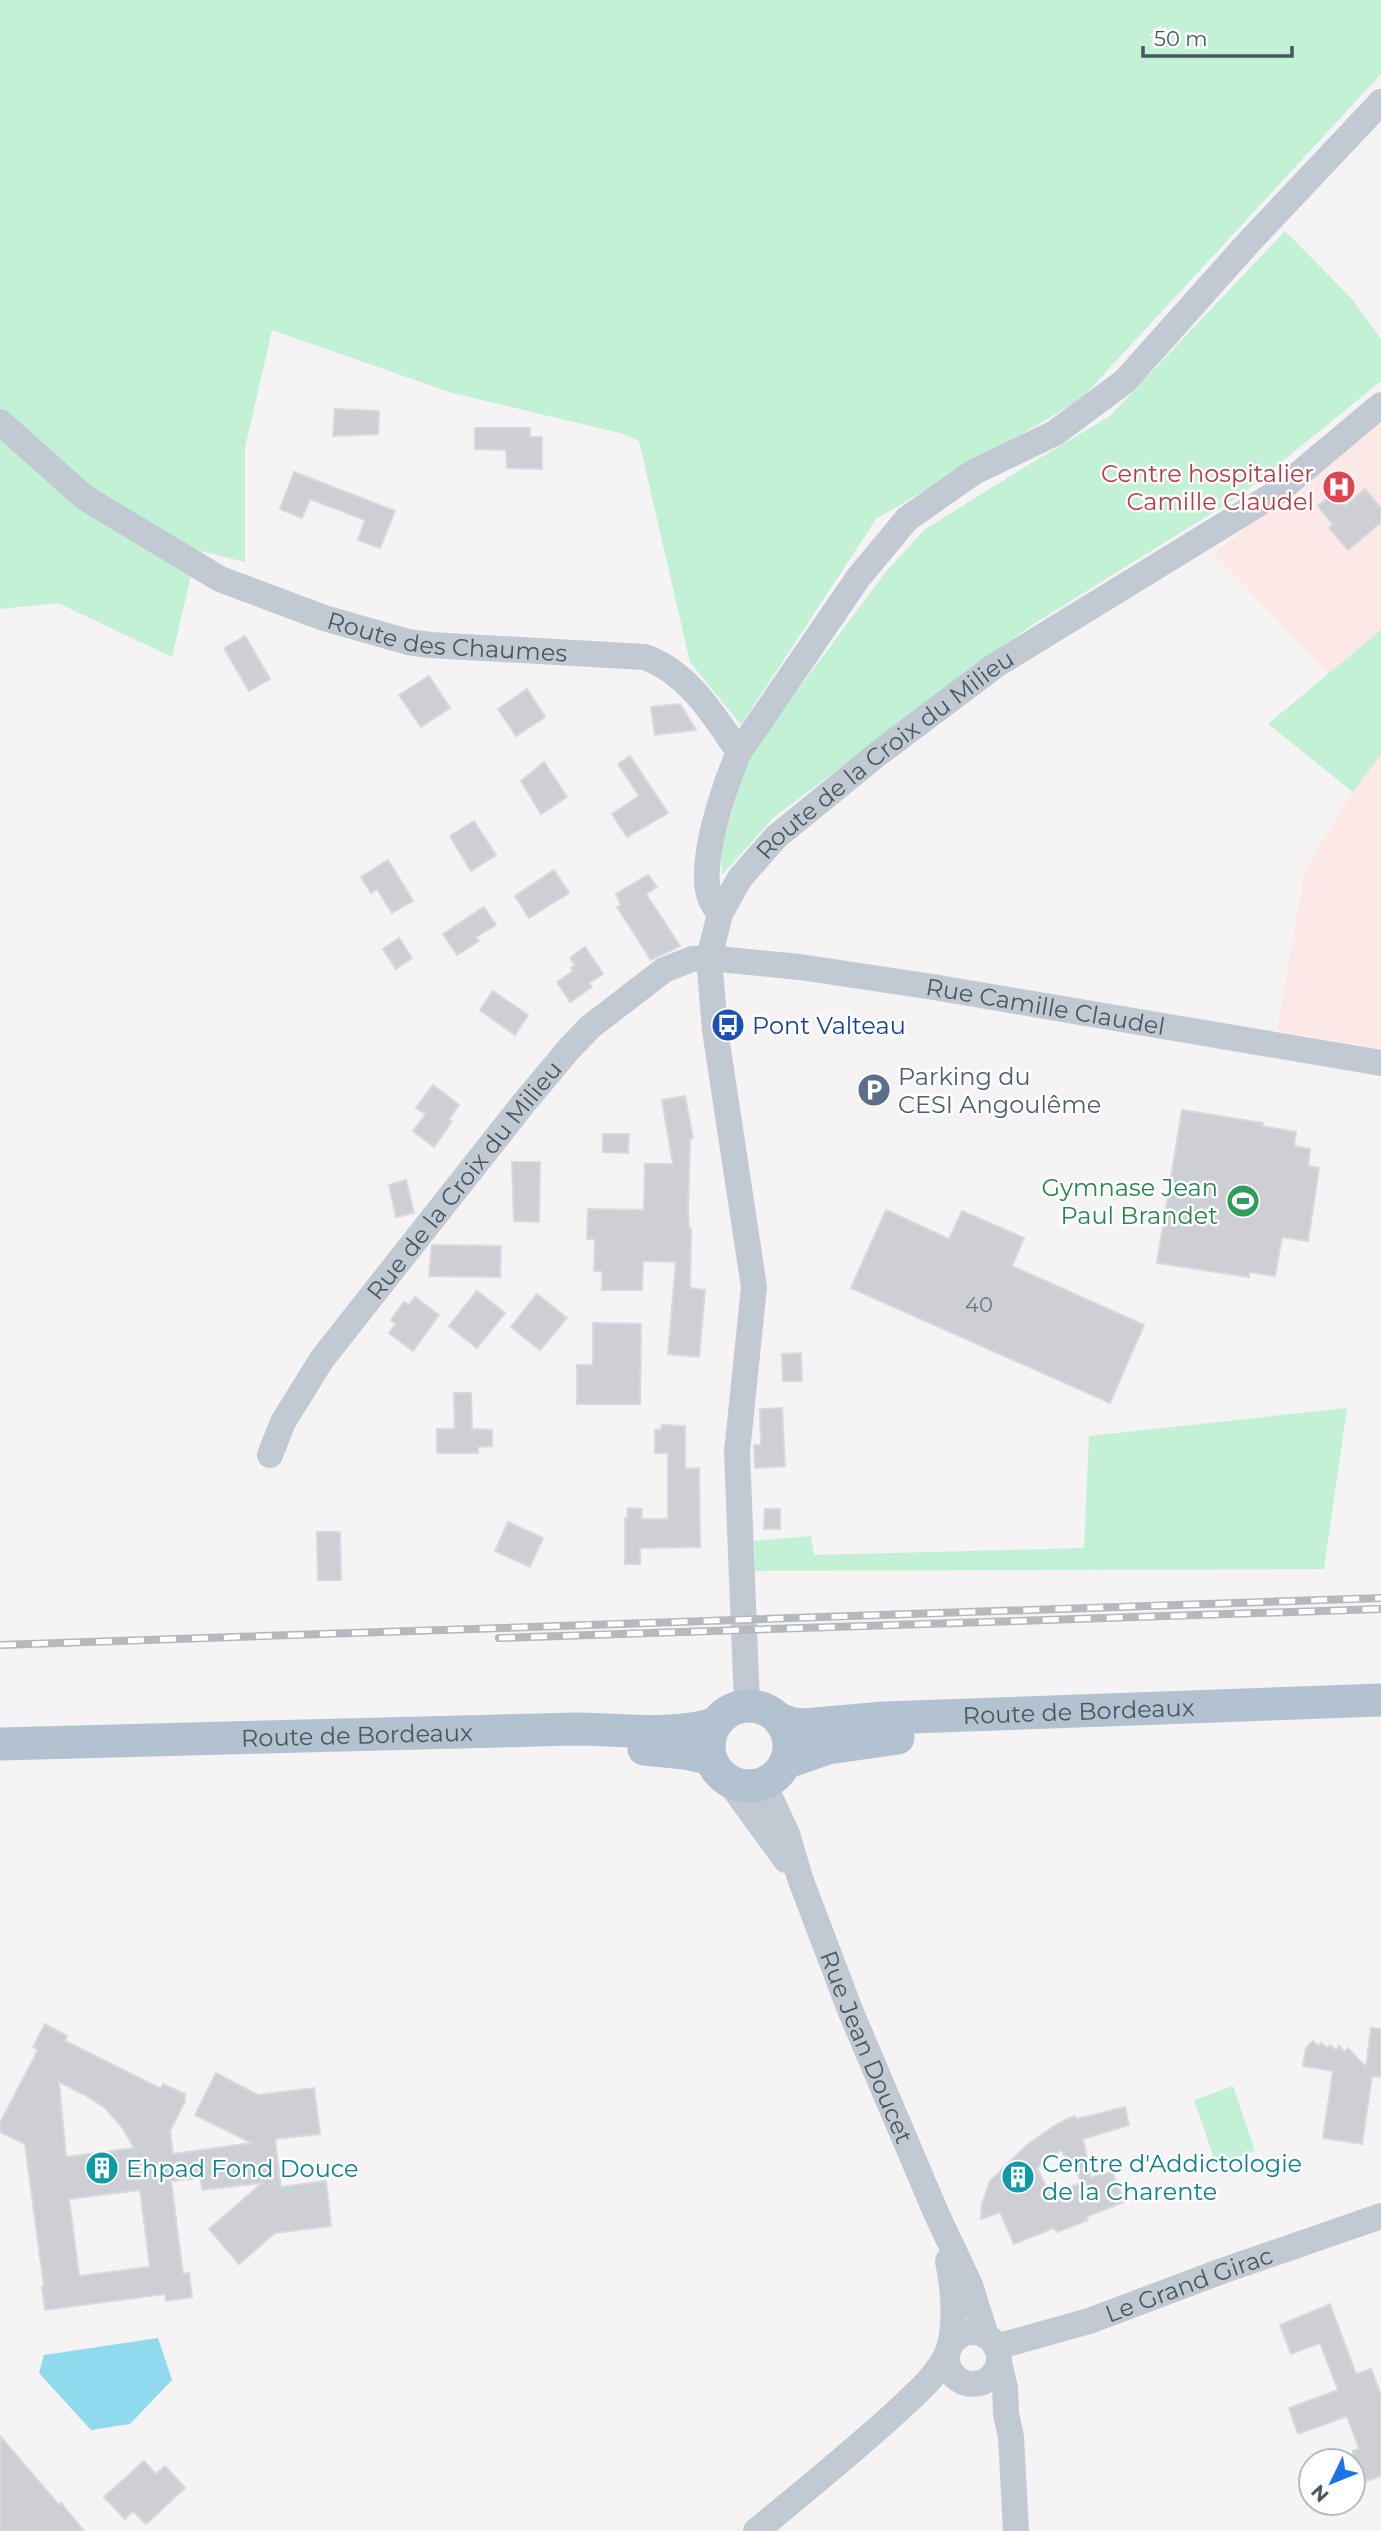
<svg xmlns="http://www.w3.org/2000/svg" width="1381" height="2531" font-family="Montserrat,sans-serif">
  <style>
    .medical { fill: #fce8e6 }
    .green { fill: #c3f1d5 }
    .water { fill: #90daee }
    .building { fill: #cdcfd5; stroke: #d7d9de; stroke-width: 2; fill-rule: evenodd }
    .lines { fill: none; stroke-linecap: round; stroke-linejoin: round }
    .minor { stroke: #c1cad2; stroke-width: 26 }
    .major { stroke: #b3c2d1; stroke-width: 33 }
    .rail-casing { stroke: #b5b8bd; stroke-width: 8 }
    .rail { stroke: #fff; stroke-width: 5; stroke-dasharray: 16; stroke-linecap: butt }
    .labels { text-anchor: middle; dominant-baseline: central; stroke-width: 5; stroke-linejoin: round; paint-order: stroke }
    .number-label { font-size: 21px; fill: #6b747e }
    .health-label { font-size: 24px; fill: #be3a42; stroke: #fff; text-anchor: end }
    .street-label { font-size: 24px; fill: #4a5661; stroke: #fff }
    .transit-label { font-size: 24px; fill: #164399; stroke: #fff; text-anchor: start }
    .service-label { font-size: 24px; fill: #4e5e75; stroke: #fff; text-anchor: start }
    .leisure-label { font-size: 24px; fill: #27864d; stroke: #fff; text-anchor: end }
    .culture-label { font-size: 24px; fill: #0d838f; stroke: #fff; text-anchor: start }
  </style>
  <rect width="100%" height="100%" fill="#f5f3f3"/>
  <g class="medical">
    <path d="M1381,421v209l-52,45 -115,-122z"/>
    <path d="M1381,754v294l-104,-17 28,-161 48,-78z"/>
  </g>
  <g class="green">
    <path d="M0,0h1381v74l-301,326 -204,119 -135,206 -51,-63 -51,-221 -19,-8 -168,-40 -180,-63 -27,118v114l-48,-12 -25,107 -114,-54 -58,6z"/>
    <path d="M1285,231l67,68 29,40v42l-140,114 -212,132 -255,190 -52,58 -1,-23 26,-94 138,-185 39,-43 99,-62 87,-52z"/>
    <path d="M1381,630v124l-28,38 -85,-68z"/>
    <path d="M1347,1408l-23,161 -569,2 -1,-30 57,-5 3,19 270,-7 5,-112z"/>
    <path d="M1233,2086l22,65 -39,13 -22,-64z"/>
  </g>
  <path class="water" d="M158,2338l14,42 -42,44 -39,6 -52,-57 5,-18z"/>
  <g class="building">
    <path d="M335,409l44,2 -1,23 -45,2z"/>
    <path d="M475,428h55v9h12v32l-35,-1 -1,-18 -31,-1z"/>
    <path d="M294,472l101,39 -15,37 -22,-8 7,-20 -55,-21 -8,19 -22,-9z"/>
    <path d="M1365,489l16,19v14l-33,28 -19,-22 4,-3 -15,-19 15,-13 12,13z"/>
    <path d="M245,636l25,43 -21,12 -25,-43z"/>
    <path d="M429,676l21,32 -29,19 -22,-32z"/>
    <path d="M527,689l18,28 -29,19 -18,-27z"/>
    <path d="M680,704l16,26 -41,5 -4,-28z"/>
    <path d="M630,756l38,57 -41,24 -15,-23 27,-18 -21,-32z"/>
    <path d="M544,762l23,35 -26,17 -20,-33z"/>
    <path d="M474,821l22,34 -25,16 -21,-35z"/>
    <path d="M388,860l25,41 -21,12 -15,-24 -6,4 -10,-16z"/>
    <path d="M554,870l15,23 -40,25 -14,-22z"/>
    <path d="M648,875l9,12 -11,7 34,52 -29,14 -34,-53 4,-2 -5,-11z"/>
    <path d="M484,907l12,18 -20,12 3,4 -22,14 -14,-21z"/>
    <path d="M399,938l13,20 -16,11 -13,-20z"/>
    <path d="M585,947l18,27 -14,9 3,4 -22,15 -13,-20 16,-11 -2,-3 4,-3 -5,-7z"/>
    <path d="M493,991l35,24 -13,20 -35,-25z"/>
    <path d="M433,1085l26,20 -10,14 3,2 -18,26 -21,-16 13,-17 -10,-6z"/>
    <path d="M685,1096l8,42 -3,1 -2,71 1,18h2l-1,60 15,2 -6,67 -31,-3 8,-92 -33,-1 -1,29h-40v-19h-8l1,-32h-8l1,-30 56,1 1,-46h28l-11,-64z"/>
    <path d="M1182,1110l81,13 -1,3 34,6 -2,14 16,3 -2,17 11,2 -11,73 -26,-4 -7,39 -26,-4v5l-92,-14z"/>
    <path d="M603,1134h26l-1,19 -25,-1z"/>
    <path d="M512,1162h28l-1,60 -25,-1z"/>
    <path d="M406,1180l8,33 -18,4 -7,-32z"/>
    <path d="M886,1210l63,29 13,-28 62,27 -12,28 132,59 -34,78 -259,-115z"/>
    <path d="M432,1245l69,1 -1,31 -71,-1z"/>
    <path d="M477,1291l28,22 -28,35 -28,-22z"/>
    <path d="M537,1294l30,24 -27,32 -29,-23z"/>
    <path d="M415,1297l24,18 -26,36 -24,-18 7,-9 -5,-4 4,-6 9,-12 5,3z"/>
    <path d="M593,1323l48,1 -1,80h-63v-39h16z"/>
    <path d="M801,1353l1,28h-19l-1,-27z"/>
    <path d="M454,1393h17l1,36 20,1v16l-14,1v6h-41v-24h18z"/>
    <path d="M782,1408l3,58 -30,2 -1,-23h7l-1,-36z"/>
    <path d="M662,1425l23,1v43l14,-1 1,79 -60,1v16h-15v-45h2l1,-11 14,1 -1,10h27v-66h-13v-23h6z"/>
    <path d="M765,1509h15v20h-16z"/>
    <path d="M508,1522l35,16 -13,29 -35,-16z"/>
    <path d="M317,1532h23l1,48h-23z"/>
    <path d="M45,2024l22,12 -2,5 96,48 2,-5 22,10v7l-15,30 3,23 79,-11 -57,-28 21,-42 42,22 56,-7 6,46 -45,5 6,48 45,-6 5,45 -56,7 -36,31 -30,-35 53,-46 -60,7 -1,-12 -30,3 12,93 6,-1 3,24 -26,4 -1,-7 -120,16 -3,-23 2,-1 -19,-142 -25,-12v-9l38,-73 -5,-3zM59,2082l26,13 20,13 17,19 12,21 -68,9zM140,2190l10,77 -71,9 -10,-77z"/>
    <path d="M1371,2028l10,1v48l-9,-1 -10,68 -39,-6 10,-67 -30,-5 3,-18 7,-7 5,5 3,-3 6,5 3,-3 6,5 3,-4 6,6 3,-4 18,19z"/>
    <path d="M1125,2107l4,18 -46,14 8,39 21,-7 12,31 -38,15 2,3 -31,12 -3,-4 -40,16 -14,-32 -19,7 1,-15 8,-23 37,-36 27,-19 13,-7 8,-3 2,3zM1061,2150l21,32 -32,14 -13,-28z"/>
    <path d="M1330,2304l26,70 15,-5 10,26v81l-28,10v-35l6,-2 -12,-33 -49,18 -9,-26 49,-18 -18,-47 -29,11 -11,-29z"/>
    <path d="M0,2436l59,69 2,-2 23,28h-84z"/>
    <path d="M144,2461l12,13 9,-8 20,22 -39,36 -13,-13 -8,8 -21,-22z"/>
  </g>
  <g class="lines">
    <g class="minor">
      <path id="s1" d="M0,422l84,75 136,82 104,39 84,24 22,3 215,12c44,16 69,59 94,95 -14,33 -43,115 -28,148 2,5 6,10 9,14"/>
      <path d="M739,752l119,-174 49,-59 67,-47 81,-39 70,-52 124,-139 132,-140"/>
      <path id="s2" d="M270,1455l13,-33 39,-63 201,-255 46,-55 21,-22 74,-57 28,-11 17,-1 91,9 133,20 448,76"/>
      <path id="s3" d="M747,1705l-10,-253 17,-165 -39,-257 -6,-72 11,-44 20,-36 36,-41 103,-84 117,-88 280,-172 105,-88"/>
      <path d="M727,1779l59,81"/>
      <path id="s4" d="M768,1781l-1,10 20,43 13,44 50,132 87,205 33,70 16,51"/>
      <path d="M948,2261c6,29 8,56 2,85"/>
      <circle cx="973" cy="2358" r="26"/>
      <path id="s5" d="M996,2347l93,-26 133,-50 159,-55"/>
      <path d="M999,2362l6,26 1,26 5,23 5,94"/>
      <path d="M756,2531c46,-38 93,-76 137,-116 20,-19 42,-36 54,-61"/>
    </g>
    <g class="major">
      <circle cx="749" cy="1746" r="40"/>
      <path id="s6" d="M779,1719l13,5 12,1 80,-7 497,-18"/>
      <path id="s7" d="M0,1744l574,-15c45,0 98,8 140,-5"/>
      <path d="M644,1749l41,4 26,6"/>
      <path d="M785,1763l43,-15 70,-10"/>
    </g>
    <defs>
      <g id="rail">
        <path d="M499,1638l882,-29"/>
        <path d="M0,1645l1381,-47"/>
      </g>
    </defs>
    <use href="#rail" class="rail-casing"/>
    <use href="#rail" class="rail"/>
  </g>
  <defs>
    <symbol id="hospital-disc" viewBox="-11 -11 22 22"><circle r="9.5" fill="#e0444e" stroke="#fff"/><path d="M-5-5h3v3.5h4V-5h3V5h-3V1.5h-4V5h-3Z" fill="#fff"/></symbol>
    <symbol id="bus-disc" viewBox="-11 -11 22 22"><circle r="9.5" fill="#1a4fb4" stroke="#fff"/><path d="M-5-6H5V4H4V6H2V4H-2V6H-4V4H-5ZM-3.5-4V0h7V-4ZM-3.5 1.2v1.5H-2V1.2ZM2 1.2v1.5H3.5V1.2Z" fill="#fff"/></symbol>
    <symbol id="parking-disc" viewBox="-11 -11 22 22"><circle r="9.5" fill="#5c6f8a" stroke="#fff"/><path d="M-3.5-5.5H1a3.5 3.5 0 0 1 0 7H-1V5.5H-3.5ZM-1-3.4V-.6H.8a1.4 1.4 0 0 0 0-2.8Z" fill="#fff"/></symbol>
    <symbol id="stadium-disc" viewBox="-11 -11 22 22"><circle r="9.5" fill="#2e9e5b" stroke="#fff"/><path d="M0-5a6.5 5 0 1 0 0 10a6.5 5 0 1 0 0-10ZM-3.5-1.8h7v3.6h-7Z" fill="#fff"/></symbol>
    <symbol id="building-disc" viewBox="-11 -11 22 22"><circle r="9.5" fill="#0f9aa8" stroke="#fff"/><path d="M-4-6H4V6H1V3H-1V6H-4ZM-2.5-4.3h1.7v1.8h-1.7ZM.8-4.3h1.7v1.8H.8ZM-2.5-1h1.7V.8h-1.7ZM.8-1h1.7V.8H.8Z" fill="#fff"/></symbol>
  </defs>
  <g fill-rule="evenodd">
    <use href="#hospital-disc" x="1320" y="468" width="38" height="38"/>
    <use href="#bus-disc" x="709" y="1006" width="38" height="38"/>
    <use href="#parking-disc" x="855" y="1071" width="38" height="38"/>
    <use href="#stadium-disc" x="1224" y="1182" width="38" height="38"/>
    <use href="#building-disc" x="83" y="2149" width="38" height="38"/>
    <use href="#building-disc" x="999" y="2158" width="38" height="38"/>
  </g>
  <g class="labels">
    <g class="number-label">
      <text x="979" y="1304">40</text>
    </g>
    <g class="health-label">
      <text x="1314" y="473">Centre hospitalier<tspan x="1314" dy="28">Camille Claudel</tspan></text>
    </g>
    <g class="street-label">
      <text stroke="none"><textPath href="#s1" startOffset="508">Route des Chaumes</textPath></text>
      <text stroke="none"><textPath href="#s3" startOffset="1029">Route de la Croix du Milieu</textPath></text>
      <text stroke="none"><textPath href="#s2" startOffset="1017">Rue Camille Claudel</textPath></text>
      <text stroke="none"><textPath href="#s2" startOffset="338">Rue de la Croix du Milieu</textPath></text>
      <text stroke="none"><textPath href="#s6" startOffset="301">Route de Bordeaux</textPath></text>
      <text stroke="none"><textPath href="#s7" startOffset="357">Route de Bordeaux</textPath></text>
      <text stroke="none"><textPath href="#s4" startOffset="285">Rue Jean Doucet</textPath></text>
      <text stroke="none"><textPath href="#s5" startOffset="203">Le Grand Girac</textPath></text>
    </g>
    <g class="transit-label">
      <text x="752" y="1025">Pont Valteau</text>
    </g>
    <g class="service-label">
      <text x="898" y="1076">Parking du<tspan x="898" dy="28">CESI Angoulême</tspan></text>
    </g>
    <g class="leisure-label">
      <text x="1218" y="1187">Gymnase Jean<tspan x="1218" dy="28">Paul Brandet</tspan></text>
    </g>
    <g class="culture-label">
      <text x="1042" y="2163">Centre d'Addictologie<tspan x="1042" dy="28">de la Charente</tspan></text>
      <text x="126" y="2168">Ehpad Fond Douce</text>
    </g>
  </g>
  <g transform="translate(1332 2482) rotate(227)"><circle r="33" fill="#ffffff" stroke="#b7bbc0" stroke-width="2"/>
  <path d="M0-5L12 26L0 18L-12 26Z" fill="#1a73e8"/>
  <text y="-10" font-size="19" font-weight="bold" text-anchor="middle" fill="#4a5661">N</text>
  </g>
  <path d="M1143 46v10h149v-10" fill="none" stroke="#4a5661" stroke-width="3.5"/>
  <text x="1154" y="46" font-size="21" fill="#4a5661" stroke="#ffffff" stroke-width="5" paint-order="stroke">50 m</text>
</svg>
